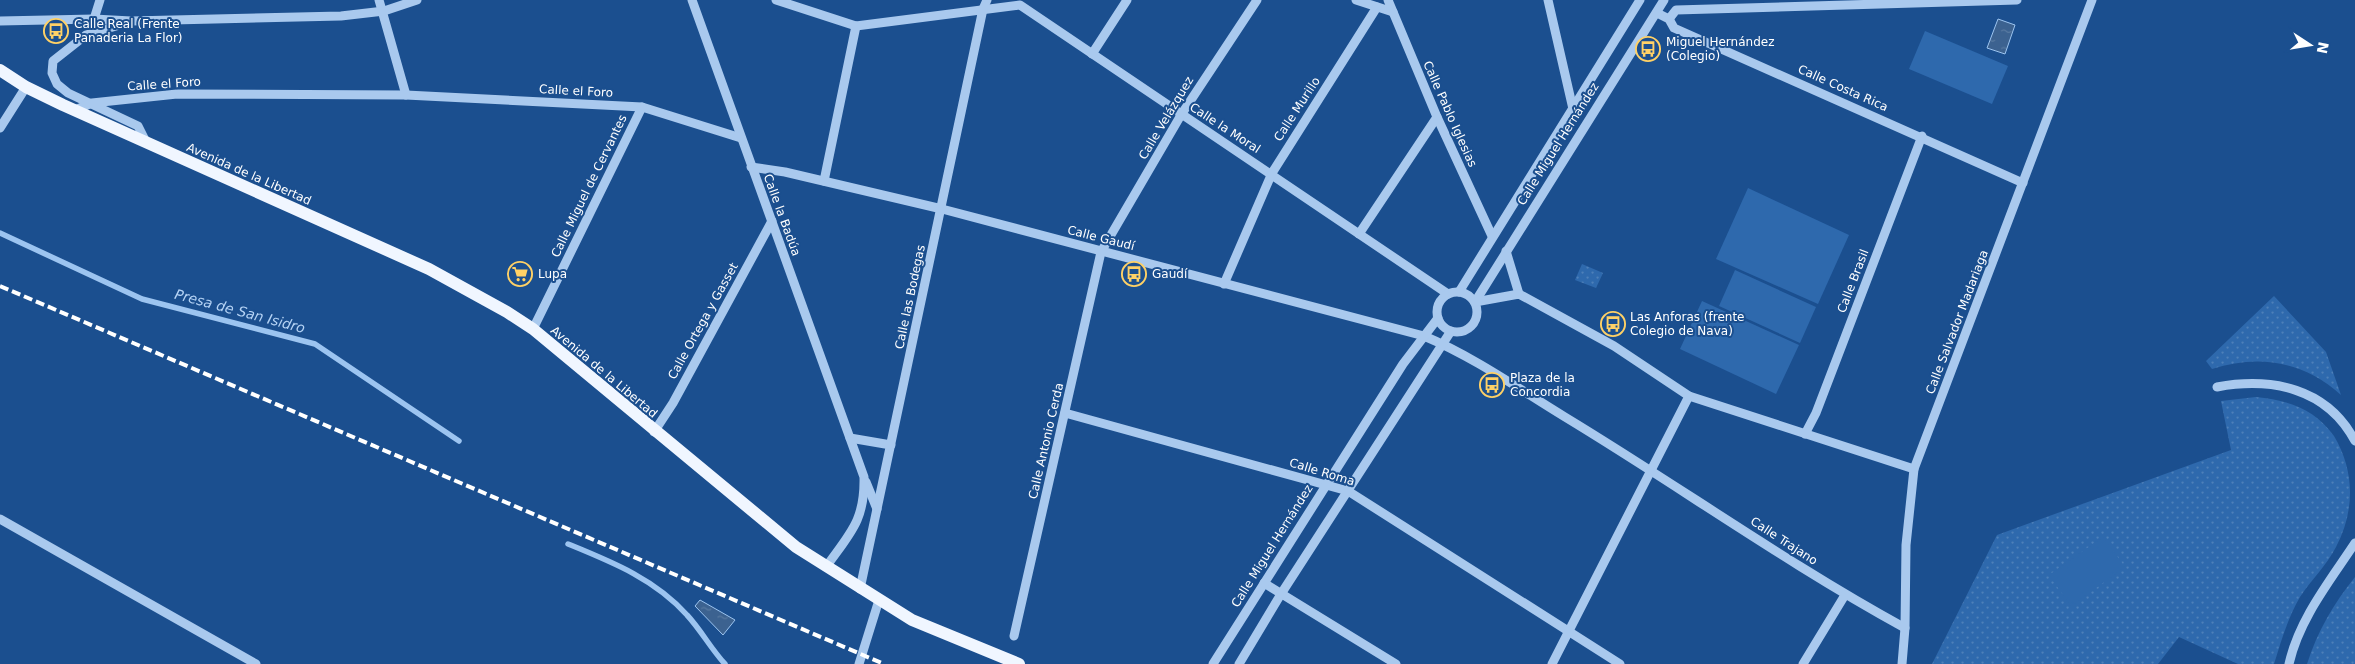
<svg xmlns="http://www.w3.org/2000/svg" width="2355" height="664" font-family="'DejaVu Sans',sans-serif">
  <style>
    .grass { fill: url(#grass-dots) }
    .garden { fill: #2e69ad }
    .water { fill: url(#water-ripples); stroke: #9cc4f0 }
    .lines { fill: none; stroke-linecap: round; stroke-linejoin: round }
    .stream { stroke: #9cc4f0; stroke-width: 5.5 }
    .minor { stroke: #a9c9ee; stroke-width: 9 }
    .major { stroke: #f0f6ff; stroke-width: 12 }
    .rail { stroke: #fff; stroke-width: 4; stroke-dasharray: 9 4; stroke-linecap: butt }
    .labels { text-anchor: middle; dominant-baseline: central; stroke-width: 4; stroke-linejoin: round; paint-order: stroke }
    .poi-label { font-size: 12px; fill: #fff; stroke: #1b4f8f; text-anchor: start }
    .street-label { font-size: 12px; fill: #fff; stroke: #1b4f8f }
    .water-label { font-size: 14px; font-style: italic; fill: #b5d3f5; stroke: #1b4f8f }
  </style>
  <defs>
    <pattern id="grass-dots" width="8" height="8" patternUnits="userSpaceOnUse" patternTransform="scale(1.25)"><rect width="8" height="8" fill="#2e69ad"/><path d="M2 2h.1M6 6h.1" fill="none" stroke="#4d80b9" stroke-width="1.8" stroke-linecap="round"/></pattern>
    <pattern id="water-ripples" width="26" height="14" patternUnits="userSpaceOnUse" patternTransform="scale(1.25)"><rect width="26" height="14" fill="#3c6290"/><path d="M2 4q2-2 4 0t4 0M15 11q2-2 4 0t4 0" fill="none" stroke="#597aa1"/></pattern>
  </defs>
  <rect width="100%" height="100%" fill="#1b4f8f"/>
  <g class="grass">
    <path d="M1582,264l21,9 -7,15 -21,-8z"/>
    <path d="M2274,296l52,56 15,43c-37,-34 -83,-41 -129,-26l-6,-8z"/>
    <path d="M2256,397c32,3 59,12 78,39 21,35 21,75 2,111 -9,18 -25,33 -36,50 -12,20 -19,45 -26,67h-36l-59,-27 -21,27h-226l65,-129 234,-85 -10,-49z"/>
    <path d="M2355,577v87h-48c10,-32 27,-61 48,-87z"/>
  </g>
  <g class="garden">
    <path d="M1925,31l83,35 -16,38 -83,-35z"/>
    <path d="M1748,188l101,47 -31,69 -102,-45z"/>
    <path d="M1735,270l81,37 -16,36 -81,-37z"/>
    <path d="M1702,301l97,44 -23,49 -96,-45z"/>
    <path d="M2103,537l22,30 -54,39 -22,-31z"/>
  </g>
  <g class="water">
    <path d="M1998,19l17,6 -10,29 -18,-6z"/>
    <path d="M700,600l35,20 -12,15 -28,-29z"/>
  </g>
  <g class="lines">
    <g class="stream">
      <path d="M0,233l142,66 173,45 144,97"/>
      <path d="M568,544c44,18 87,35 119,71 14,15 24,34 38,49"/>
    </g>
    <g class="minor">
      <path d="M379,0l27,95"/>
      <path d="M692,0l172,477c1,44 -14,56 -38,90"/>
      <path d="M776,0l80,26 164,-21 428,289"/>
      <path d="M1356,0l37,12"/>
      <path d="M1388,0l49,117 55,119"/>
      <path d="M1548,0l25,109"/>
      <path d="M1657,13l12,6 5,9 349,155"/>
      <path d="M94,19l6,-19"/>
      <path d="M1669,19l7,-9 341,-10"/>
      <path d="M0,21l94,-2 37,2 210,-5 43,-5 33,-11"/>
      <path d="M126,23l-40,12 -33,26 -1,12 5,11 11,9 70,33 8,16"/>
      <path d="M1092,54l35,-54"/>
      <path d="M75,110l17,-7 85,-9 229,1 236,12 99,31"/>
      <path d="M0,128l26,-41"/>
      <path d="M751,167l34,5 157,37 482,127c50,21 95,53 141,81 114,69 223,147 340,211"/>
      <path d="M824,181l32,-155"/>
      <path d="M1359,234l78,-117"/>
      <path d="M1506,251l13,43"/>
      <path d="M1224,284l48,-111 105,-166"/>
      <path d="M1459,292l181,-292"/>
      <circle cx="1457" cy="312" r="20"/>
      <path d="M1475,302l44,-8 95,52 75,50 225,73"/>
      <path d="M1475,302l189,-302"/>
      <path d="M533,329l109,-222"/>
      <path d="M2217,387c55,-10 110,1 138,54"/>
      <path d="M1065,413l283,78 272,173"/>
      <path d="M654,432l19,-29 99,-182"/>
      <path d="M1805,434l11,-21 106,-277"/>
      <path d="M850,438l41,7"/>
      <path d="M866,482l11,27"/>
      <path d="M0,519l256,145"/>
      <path d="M1264,583l132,81"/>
      <path d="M860,589l123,-580 4,-9"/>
      <path d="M1014,636l87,-384 80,-137 76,-115"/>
      <path d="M859,664l20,-64"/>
      <path d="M1213,664l190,-300 35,-46"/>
      <path d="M1239,664l42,-70 170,-263"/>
      <path d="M1552,664l137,-268"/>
      <path d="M1803,664l42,-69"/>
      <path d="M1902,664l3,-36 1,-83 8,-76 178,-469"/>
      <path d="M2289,664c10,-45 41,-83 66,-121"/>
    </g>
    <path class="major" d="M0,70l26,17 37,18 366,164 78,43 26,17 263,218 116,73 107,44"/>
    <path class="rail" d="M0,286l884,378"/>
  </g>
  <defs>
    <symbol id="bus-ring" viewBox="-11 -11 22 22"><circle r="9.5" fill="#1b4f8f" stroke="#ffd166" stroke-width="1.5"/><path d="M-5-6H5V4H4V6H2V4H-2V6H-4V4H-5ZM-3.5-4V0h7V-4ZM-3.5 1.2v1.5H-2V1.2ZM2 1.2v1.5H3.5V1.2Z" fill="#ffd166"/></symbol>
    <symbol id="supermarket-ring" viewBox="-11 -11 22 22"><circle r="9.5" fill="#1b4f8f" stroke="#ffd166" stroke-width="1.5"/><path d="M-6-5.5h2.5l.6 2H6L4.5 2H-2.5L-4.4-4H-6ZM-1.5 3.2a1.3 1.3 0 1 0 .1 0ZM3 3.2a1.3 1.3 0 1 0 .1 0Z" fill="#ffd166"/></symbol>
  </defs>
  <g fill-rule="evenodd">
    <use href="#bus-ring" x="42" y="17" width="28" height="28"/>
    <use href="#bus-ring" x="1634" y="35" width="28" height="28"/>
    <use href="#supermarket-ring" x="506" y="260" width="28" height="28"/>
    <use href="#bus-ring" x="1120" y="260" width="28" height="28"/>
    <use href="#bus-ring" x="1599" y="310" width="28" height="28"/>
    <use href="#bus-ring" x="1478" y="371" width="28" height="28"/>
  </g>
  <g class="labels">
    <g class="poi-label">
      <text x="74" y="24">Calle Real (Frente<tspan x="74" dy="14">Panaderia La Flor)</tspan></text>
      <text x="1666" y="42">Miguel Hernández<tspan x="1666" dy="14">(Colegio)</tspan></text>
      <text x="538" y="274">Lupa</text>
      <text x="1152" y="274">Gaudí</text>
      <text x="1630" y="317">Las Anforas (frente<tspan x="1630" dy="14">Colegio de Nava)</tspan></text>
      <text x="1510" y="378">Plaza de la<tspan x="1510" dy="14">Concordia</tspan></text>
    </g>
    <g class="street-label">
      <text transform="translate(164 84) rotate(-4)">Calle el Foro</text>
      <text transform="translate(1843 88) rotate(24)">Calle Costa Rica</text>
      <text transform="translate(576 91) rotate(3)">Calle el Foro</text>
      <text transform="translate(1297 109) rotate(-57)">Calle Murillo</text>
      <text transform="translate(1450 114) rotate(66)">Calle Pablo Iglesias</text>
      <text transform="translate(1166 118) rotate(-59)">Calle Velázquez</text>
      <text transform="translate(1225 128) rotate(33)">Calle la Moral</text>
      <text transform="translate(1558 144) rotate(-58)">Calle Miguel Hernández</text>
      <text transform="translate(249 174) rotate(24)">Avenida de la Libertad</text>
      <text transform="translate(589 186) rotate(-64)">Calle Miguel de Cervantes</text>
      <text transform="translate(782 215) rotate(70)">Calle la Badúa</text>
      <text transform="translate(1101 238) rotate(14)">Calle Gaudí</text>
      <text transform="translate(1853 281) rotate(-69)">Calle Brasil</text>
      <text transform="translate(910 297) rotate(-78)">Calle las Bodegas</text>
      <text transform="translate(703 321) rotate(-61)">Calle Ortega y Gasset</text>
      <text transform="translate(1957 322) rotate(-69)">Calle Salvador Madariaga</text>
      <text transform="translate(604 372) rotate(40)">Avenida de la Libertad</text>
      <text transform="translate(1046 441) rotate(-77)">Calle Antonio Cerda</text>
      <text transform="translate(1322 472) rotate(17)">Calle Roma</text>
      <text transform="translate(1784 541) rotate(33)">Calle Trajano</text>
      <text transform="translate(1272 546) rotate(-58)">Calle Miguel Hernández</text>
    </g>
    <g class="water-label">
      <text transform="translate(240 311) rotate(15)">Presa de San Isidro</text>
    </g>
  </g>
  <g transform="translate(2310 45) rotate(102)" stroke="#1b4f8f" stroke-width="4" paint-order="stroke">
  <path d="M0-4L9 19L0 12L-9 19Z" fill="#ffffff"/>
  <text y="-8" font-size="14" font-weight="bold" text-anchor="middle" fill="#ffffff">N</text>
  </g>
</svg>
